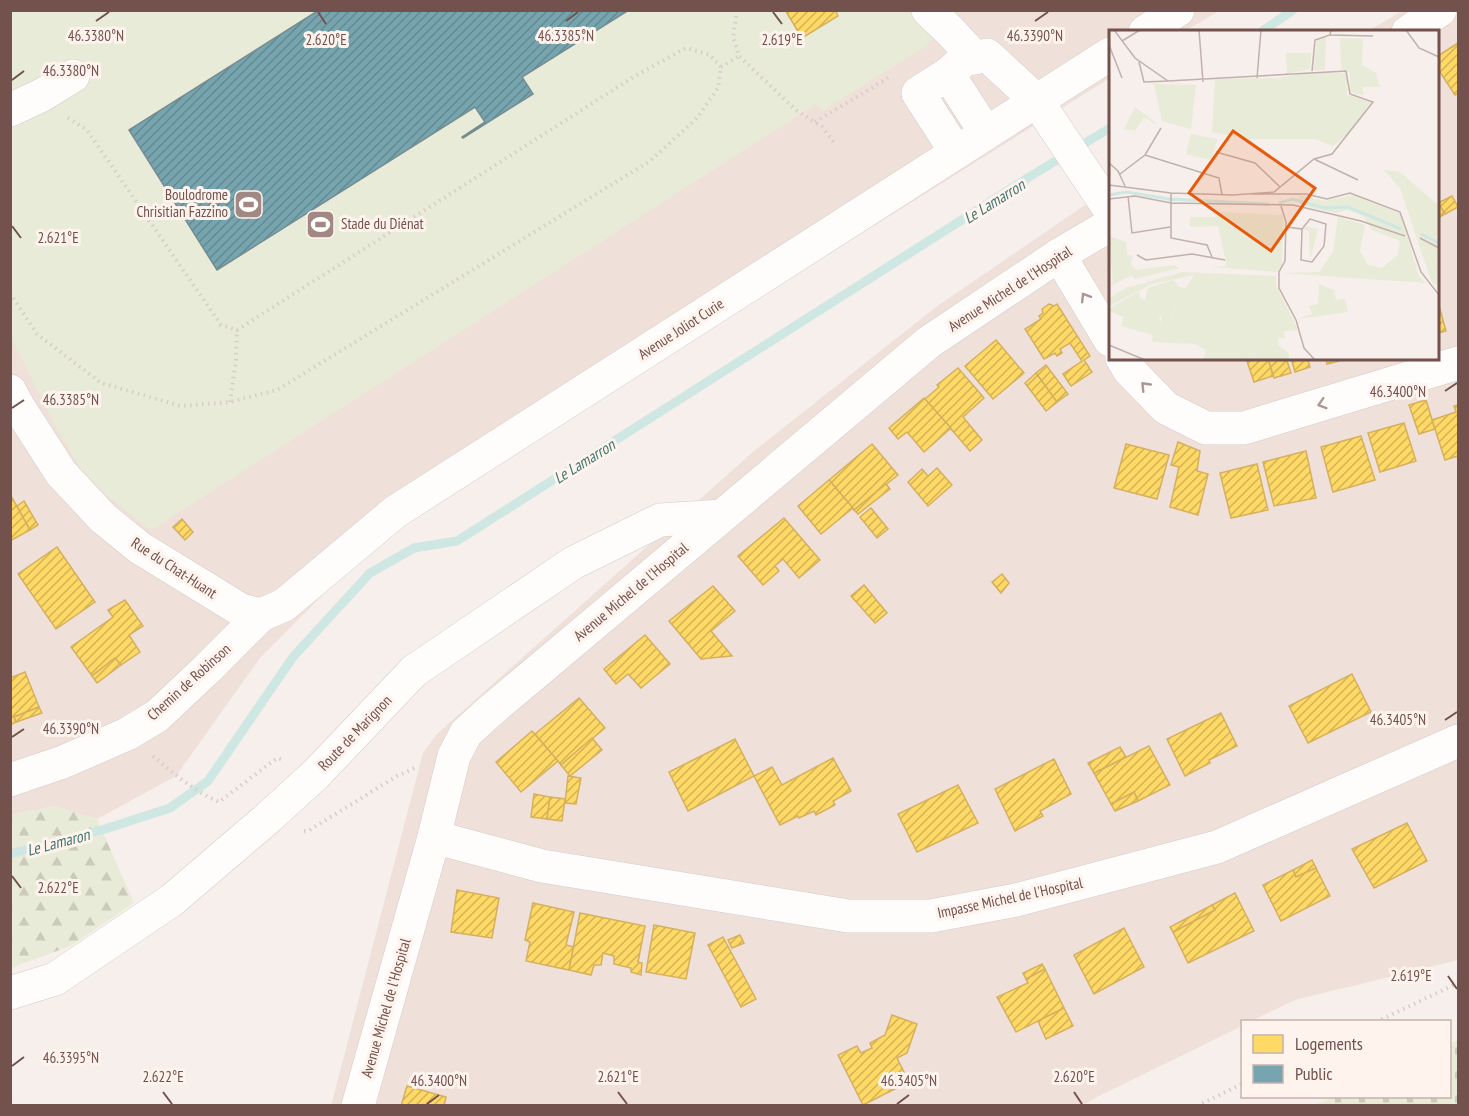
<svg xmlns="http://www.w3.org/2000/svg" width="1469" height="1116" viewBox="0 0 1469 1116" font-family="'PT Sans Narrow',sans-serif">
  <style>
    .residential { fill: #efe0d9 }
    .forest { fill: url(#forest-firs) }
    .cemetery { fill: url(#cemetery-stones) }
    .green { fill: #e8ebd7 }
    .homes { fill: url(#homes-hatch); stroke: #d5b05e; stroke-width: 1.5 }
    .public { fill: url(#public-hatch); stroke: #758c92; stroke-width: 1.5 }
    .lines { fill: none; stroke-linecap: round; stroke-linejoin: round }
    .stream { stroke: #cee7e3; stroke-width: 9 }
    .minor-casing { stroke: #d5cbc8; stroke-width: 34 }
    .path { stroke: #d7cdcb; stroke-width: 4; stroke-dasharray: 1.5 4.5; stroke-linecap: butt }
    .minor { stroke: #fefdfc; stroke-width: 33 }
    .oneway { stroke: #ab9693 }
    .ticks { fill: none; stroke: #73514d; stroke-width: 2 }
    .labels { text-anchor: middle; stroke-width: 6; stroke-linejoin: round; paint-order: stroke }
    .poi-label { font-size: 15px; fill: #73514d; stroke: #fef3ed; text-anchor: end }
    .street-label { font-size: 15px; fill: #73514d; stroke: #fef3ed }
    .water-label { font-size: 16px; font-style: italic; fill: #427772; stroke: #fef3ed }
    .inset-river { fill: none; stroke: #cee7e3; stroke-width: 3 }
    .inset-road { fill: none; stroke: #c2b0ac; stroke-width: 1.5 }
    .view { fill: #e8590c; fill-opacity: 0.15; stroke: #e8590c; stroke-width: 3 }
    .inset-edge { fill: none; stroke: #73514d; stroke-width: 3 }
    .ticks-label { font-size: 15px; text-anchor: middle; fill: #73514d; stroke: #fef3ed; stroke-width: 6; stroke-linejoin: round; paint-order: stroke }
  </style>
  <defs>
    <pattern id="forest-firs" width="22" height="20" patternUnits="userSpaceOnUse" patternTransform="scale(1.5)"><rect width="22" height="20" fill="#e8ebd7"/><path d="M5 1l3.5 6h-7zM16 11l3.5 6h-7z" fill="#cacbba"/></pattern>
    <pattern id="cemetery-stones" width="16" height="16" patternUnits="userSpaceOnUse" patternTransform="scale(1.5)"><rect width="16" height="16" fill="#e8ebd7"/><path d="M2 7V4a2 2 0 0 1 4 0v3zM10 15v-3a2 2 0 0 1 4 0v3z" fill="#cacbba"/></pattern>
    <pattern id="homes-hatch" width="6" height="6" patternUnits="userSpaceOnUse" patternTransform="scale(1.5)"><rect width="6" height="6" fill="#ffd966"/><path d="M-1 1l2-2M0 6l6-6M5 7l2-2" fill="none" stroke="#d3b256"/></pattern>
    <pattern id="public-hatch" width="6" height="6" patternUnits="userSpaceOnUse" patternTransform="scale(1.5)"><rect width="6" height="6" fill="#76a5af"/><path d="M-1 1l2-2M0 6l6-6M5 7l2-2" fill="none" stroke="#658991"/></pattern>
  </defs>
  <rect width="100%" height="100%" fill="#f6efeb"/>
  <g class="residential">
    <path d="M10,11H1219L1185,31L1110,32V78L386,531L260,658L176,776L97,819L54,806L11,815Z"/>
    <path d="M1402,11H1458V960L1295,1000L1251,1021L1242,1022V1026L1099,1096L1083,1105L331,1106L423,753L438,733L754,451L936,307L1088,203L1110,189V358H1438V32L1368,31Z"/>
  </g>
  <path class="forest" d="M54,806L97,819L134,903L70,946L11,968V815Z"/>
  <path class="cemetery" d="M1458,1040V1105H1314L1334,1097L1450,1096V1044Z"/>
  <path class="green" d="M11,11H963L923,48L822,111L816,104L151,530L106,495L81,469L57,429L11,337Z"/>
  <g class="homes">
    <path d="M785,10H835L838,16L802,38Z"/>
    <path d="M1458,43V93L1455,95L1438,69V56Z"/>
    <path d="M1452,196L1458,207L1445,214L1438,203Z"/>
    <path d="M1438,203L1445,214L1438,218Z"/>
    <path d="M1438,302L1446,331L1438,333Z"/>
    <path d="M1049,304L1054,306L1057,304L1090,356L1084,360L1092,372L1071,386L1063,374L1082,361L1070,343L1060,349L1062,353L1057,356L1055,353L1044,359L1025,329L1041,319L1039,316L1043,313L1042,309Z"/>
    <path d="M996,340L1024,373L993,399L965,366Z"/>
    <path d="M1246,358H1268L1273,376L1254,382Z"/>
    <path d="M1268,358H1286L1291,373L1274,378Z"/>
    <path d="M1291,358H1307L1310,367L1295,372Z"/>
    <path d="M1326,358H1347V359L1327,364Z"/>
    <path d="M1046,365L1068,394L1057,402L1036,373Z"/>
    <path d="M958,368L984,398L963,417L982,440L970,451L925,399L939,387L937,385Z"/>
    <path d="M1036,373L1057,402L1046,411L1025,383Z"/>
    <path d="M924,398L951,428L924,452L907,432L898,439L889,428Z"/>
    <path d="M1426,400L1435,429L1419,434L1409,405Z"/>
    <path d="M1458,405V456L1445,460L1432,420L1456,412L1454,406Z"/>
    <path d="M1404,423L1416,461L1380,472L1368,433Z"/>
    <path d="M1361,436L1375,480L1333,492L1321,447Z"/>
    <path d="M1178,442L1200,451L1197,471L1208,474L1198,515L1170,507L1179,467L1171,465Z"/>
    <path d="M872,444L898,475L854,510L829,480Z"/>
    <path d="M1126,444L1169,455L1157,499L1114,488Z"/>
    <path d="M1306,451L1316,498L1274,506L1263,462Z"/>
    <path d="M1257,464L1268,510L1231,518L1220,473Z"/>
    <path d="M937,468L952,485L928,506L908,482L922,469L928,476Z"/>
    <path d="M829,480L853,508L821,534L798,506Z"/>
    <path d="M886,484L890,489L858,514L854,510Z"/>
    <path d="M10,494L30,530L10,541Z"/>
    <path d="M24,501L38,525L30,530L17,506Z"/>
    <path d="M871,508L888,529L877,538L860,517Z"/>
    <path d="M784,518L820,560L799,578L783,559L775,566L779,571L763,585L738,556Z"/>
    <path d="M182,519L193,532L185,540L173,527Z"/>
    <path d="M57,547L95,602L56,629L18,574Z"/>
    <path d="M1002,574L1009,583L1001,593L992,582Z"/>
    <path d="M864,585L887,613L875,623L851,596Z"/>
    <path d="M713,586L735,611L711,631L732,656L701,659L669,621Z"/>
    <path d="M125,600L143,626L129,635L140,652L121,665L115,658L92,676L71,647L113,617L108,610Z"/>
    <path d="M645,635L670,664L641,688L628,674L616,684L604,669Z"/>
    <path d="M115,658L121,665L97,683L92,676Z"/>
    <path d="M25,672L39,707L14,717L16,722L10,725V678Z"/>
    <path d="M1352,674L1371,712L1308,743L1289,706Z"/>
    <path d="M579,698L605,728L561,765L535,734Z"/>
    <path d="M39,707L42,713L16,722L14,717Z"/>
    <path d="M1221,713L1237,746L1209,760L1210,763L1185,776L1167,739Z"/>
    <path d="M532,731L558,761L521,792L496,762Z"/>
    <path d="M592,738L602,750L570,776L561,765Z"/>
    <path d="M735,739L754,776L688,811L669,772Z"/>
    <path d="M1149,746L1170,785L1138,801L1134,792L1111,804L1094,773Z"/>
    <path d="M1120,747L1126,757L1094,773L1088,763Z"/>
    <path d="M833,758L851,791L833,801L835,805L816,815L814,811L799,818L798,816L780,825L754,776L772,767L782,785Z"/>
    <path d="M1054,759L1071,794L1040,811L1043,816L1015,831L995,789Z"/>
    <path d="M568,776L581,778L576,804L565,803Z"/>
    <path d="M958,785L978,823L917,852L898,814Z"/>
    <path d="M1134,792L1138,801L1115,811L1111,804Z"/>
    <path d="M534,794L550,797L547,819L531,817Z"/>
    <path d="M550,797L565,799L562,821L547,819Z"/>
    <path d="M1407,823L1427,861L1374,888L1352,849Z"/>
    <path d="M1312,860L1316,868L1296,877L1293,870Z"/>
    <path d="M1316,868L1330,896L1281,921L1263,885L1293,870L1296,877Z"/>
    <path d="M457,890L499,898L492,938L451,932Z"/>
    <path d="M1235,893L1254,931L1188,963L1173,932L1215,910L1212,905Z"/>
    <path d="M533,903L574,912L566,945L574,947L569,970L526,961L530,942L525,940Z"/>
    <path d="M1212,905L1215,910L1173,932L1170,927Z"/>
    <path d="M580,913L645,926L638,962L642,963L641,975L631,972V968L614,964V956L603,953L601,965H594L591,975L569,970Z"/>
    <path d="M654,925L695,933L686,979L646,972Z"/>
    <path d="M1124,928L1144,967L1094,994L1074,955Z"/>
    <path d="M740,935L744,943L732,948L728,940Z"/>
    <path d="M723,937L756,999L741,1007L708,945Z"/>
    <path d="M1042,964L1045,969L1026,979L1023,973Z"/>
    <path d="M1045,969L1064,1008L1016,1032L997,997L1028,983L1026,979Z"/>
    <path d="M1064,1008L1073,1026L1046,1039L1038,1021Z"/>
    <path d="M892,1015L917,1024L907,1053L897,1058L909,1082L863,1105L838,1055L857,1046L861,1053L872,1048L870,1043L885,1035Z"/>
    <path d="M407,1086L446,1097L444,1106H401Z"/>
  </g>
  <path class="public" d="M319,10H629L522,77L533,94L463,138L462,137L485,122L475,107L217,270L129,130Z"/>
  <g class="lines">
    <g class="stream">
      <path d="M1261,32L1293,10"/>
      <path d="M10,854L105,829L170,808L208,781L293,657L370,573L414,548L457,541L1034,174L1110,128"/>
    </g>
    <defs>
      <g id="minor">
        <path d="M928,10L950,31L975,58"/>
        <path d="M1145,32L1178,10"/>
        <path d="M1408,32L1440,10"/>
        <path d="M948,74L918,93L956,152"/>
        <path d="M10,110L42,95L73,76"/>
        <path d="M986,133L948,74L964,60L987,55L1037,101L1110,210"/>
        <path d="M1059,255L1110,340"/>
        <path d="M1122,358L1129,370L1166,408L1206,428H1244L1458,363"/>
        <path d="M10,391L18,406L61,473L103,518L140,548L241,610L261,615"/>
        <path d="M10,780L63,762L127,734L157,716L207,669L261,615L284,605L395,512L1110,54"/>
        <path d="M434,837L542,866L848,916H931L1016,900L1217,847L1458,741"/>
        <path d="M10,993L55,979L172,900L269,817L316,774L414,671L573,563L660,520L721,516"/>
        <path d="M358,1106L434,837L454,756L466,733L489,712L929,342L1059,255L1110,225"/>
      </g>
    </defs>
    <use href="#minor" class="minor-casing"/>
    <g class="path">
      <path d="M737,10L733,37L739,56L796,110L822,127L836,145"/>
      <path d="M721,67L739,56"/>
      <path d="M815,122L888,78"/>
      <path d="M10,293L37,334L101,383L181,406L230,402L277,390L650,161L697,118L718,88L721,67L710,55L686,48L635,76L237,330L221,325L87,130L67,117"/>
      <path d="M230,402L236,360L237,330"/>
      <path d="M153,756C173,773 194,791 219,802L277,758L284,760"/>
      <path d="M304,831H308L397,776L417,767"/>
      <path d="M1376,1022L1458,983"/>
      <path d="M1197,1106L1242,1084"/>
    </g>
    <use href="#minor" class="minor"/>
  </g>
  <defs><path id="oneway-chevron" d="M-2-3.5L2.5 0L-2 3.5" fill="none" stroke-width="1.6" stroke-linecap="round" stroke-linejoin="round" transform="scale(1.5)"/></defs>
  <g class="oneway">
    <use href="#oneway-chevron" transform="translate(1085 297) rotate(-122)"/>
    <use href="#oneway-chevron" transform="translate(1145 386) rotate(-134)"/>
    <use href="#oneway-chevron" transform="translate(1322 404) rotate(163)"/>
  </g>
  <path class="ticks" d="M318,12L326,24M773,12L782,24M96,21L109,12M566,21L578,12M1035,21L1048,12M12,80L24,71M12,226L21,238M1445,391L1457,383M12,408L24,400M1445,720L1457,712M12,737L24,729M12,876L21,888M1448,976L1457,989M12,1066L24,1057M163,1092L172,1104M618,1092L627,1104M1074,1092L1082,1104M427,1104L439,1095M897,1104L909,1095"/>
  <defs>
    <symbol id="stadium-square" viewBox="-11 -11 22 22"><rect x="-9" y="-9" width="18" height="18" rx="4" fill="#a18884" stroke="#fef3ed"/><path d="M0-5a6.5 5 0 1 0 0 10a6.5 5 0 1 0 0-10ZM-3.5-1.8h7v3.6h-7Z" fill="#fff"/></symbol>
  </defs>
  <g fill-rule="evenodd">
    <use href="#stadium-square" x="232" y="188" width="33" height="33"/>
    <use href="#stadium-square" x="304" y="208" width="33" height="33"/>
  </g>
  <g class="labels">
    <g class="poi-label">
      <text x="228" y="200">Boulodrome<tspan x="228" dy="17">Chrisitian Fazzino</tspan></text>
      <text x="341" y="229" text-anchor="start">Stade du Diénat</text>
    </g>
    <g class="street-label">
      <text transform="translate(1010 289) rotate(-33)" y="5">Avenue Michel de l'Hospital</text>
      <text transform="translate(681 329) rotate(-33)" y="5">Avenue Joliot Curie</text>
      <text transform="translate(174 568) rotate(33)" y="5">Rue du Chat-Huant</text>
      <text transform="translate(631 592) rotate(-40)" y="5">Avenue Michel de l'Hospital</text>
      <text transform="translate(189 682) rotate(-42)" y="5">Chemin de Robinson</text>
      <text transform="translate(355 733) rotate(-46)" y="5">Route de Marignon</text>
      <text transform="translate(1010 898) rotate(-12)" y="5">Impasse Michel de l'Hospital</text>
      <text transform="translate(386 1008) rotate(-74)" y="5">Avenue Michel de l'Hospital</text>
    </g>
    <g class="water-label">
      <text transform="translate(994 201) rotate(-32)" y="6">Le Lamarron</text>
      <text transform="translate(584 461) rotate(-32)" y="6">Le Lamarron</text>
      <text transform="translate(58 842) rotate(-15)" y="6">Le Lamaron</text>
    </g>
  </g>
  <g transform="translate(1109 30)">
    <rect width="330" height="330" fill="#f6efeb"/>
    <path d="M231,8L254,9L253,35L267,43L271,57H254V65L241,62V42L232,39ZM238,65L263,71L238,104ZM82,104L108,109L103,130L77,124ZM275,140L291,142L329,255L323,253L291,158ZM73,242L167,246V255L189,300L175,301L176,308H169V315L180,323V330H140L141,319L157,306L149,286L111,284L91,278L83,271L85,254L96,243L43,254L0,276V268L17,258ZM64,250L70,257L65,280L53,278L59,264H49L32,285L4,276L31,261L30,268L36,270L39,258ZM210,254L225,260L227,270L236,269L239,282L188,289L203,284L200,276L209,274ZM97,320L107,326L125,321L126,330H94Z" fill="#e8ebd7"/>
    <path d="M26,77L47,93L46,94L35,87L26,101L15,99ZM291,142L330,176V255H329ZM190,165L216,171L244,165L292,184L310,247L317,253L171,243L210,242L224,222L229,187L256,195L251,221L259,235L273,238L289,225L291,211L263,200L254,186L238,180L227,183L203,178L191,174ZM0,206L17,212L18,224L23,226L22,234L27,240L65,235L71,238L25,249L23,245L0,257L4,252ZM134,225L156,226L173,236L168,242L102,237L117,236L116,227ZM98,243L85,254L83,271L91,278L99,270L111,284L138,283L149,286L157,294V306L141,319L140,330H126L125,321L107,326L86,314L43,312L44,305L12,296L15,287L0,281L4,276L32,285L49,264L59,263L50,290L61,301L70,257L77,258L85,245Z" fill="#e8ebd7"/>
    <path d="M200,42L238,43V104L224,116L206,109H139L103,102L106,49L170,48Z" fill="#e8ebd7"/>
    <path d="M217,6L216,40H204L208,9ZM177,23H202L201,39L178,44ZM45,54L87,55L82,99L53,91ZM113,182L174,185L173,236L156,233V226L116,227L109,196L81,197V187H107V183ZM196,196L209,199L201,230L200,201L194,200ZM53,278L65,280L61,301L51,300Z" fill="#e8ebd7"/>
    <path class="inset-river" d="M0,165L17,162L60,169L160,174M170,173L184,169L215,178L239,177L292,199M312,204L330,213"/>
    <path class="inset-road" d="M90,0L94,52M297,0L310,18L330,27M221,5L264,6M13,11L31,0M0,15L13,48M30,32L35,52L59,51M203,41L206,10L221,5L222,0M148,48L152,0M107,122L146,133L171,157M36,125L110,148L113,165M205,129L249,150M0,133L9,141L16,156M11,144L36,125L52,98M0,155L62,163L124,165L165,162L205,129L223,124L264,72L241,64L237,41L59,51L26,28L5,0M62,163V208L98,215L103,227M143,164H197L218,169L241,163L291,182L312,242L330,265M19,166L23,203L61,197M0,169L26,166L62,173L184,175L252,191L296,206M172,176L177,192L176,231L170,242V258L187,290L195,318L206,330M177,197L193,199L192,230L203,232L215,216L217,194L201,189L193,199M311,208L330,218M28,225L37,230L83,224L116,230M0,315L36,330"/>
    <path class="view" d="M124,101L206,158L162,221L80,163Z"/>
    <rect width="330" height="330" class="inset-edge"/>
  </g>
  <g class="ticks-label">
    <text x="566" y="41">46.3385°N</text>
    <text x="1035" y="41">46.3390°N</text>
    <text x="96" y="41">46.3380°N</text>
    <text x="326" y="45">2.620°E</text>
    <text x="782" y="45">2.619°E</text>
    <text x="71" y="76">46.3380°N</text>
    <text x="58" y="243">2.621°E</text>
    <text x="1398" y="397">46.3400°N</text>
    <text x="71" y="405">46.3385°N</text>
    <text x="1398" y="725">46.3405°N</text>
    <text x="71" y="734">46.3390°N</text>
    <text x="58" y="893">2.622°E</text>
    <text x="1411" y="981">2.619°E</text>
    <text x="71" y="1063">46.3395°N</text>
    <text x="163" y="1082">2.622°E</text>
    <text x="618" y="1082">2.621°E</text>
    <text x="1074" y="1082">2.620°E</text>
    <text x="439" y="1086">46.3400°N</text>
    <text x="909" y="1086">46.3405°N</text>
  </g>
  <rect width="1469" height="1116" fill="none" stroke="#73514d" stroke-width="24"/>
  <rect x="1241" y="1020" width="210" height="78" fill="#fef3ed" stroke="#c6b2ad" stroke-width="1.5"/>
  <rect x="1253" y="1035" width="30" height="18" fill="#ffd966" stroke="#c6b2ad" stroke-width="1.5"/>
  <text x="1295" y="1050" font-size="18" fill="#73514d">Logements</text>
  <rect x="1253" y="1065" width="30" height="18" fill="#76a5af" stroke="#c6b2ad" stroke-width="1.5"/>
  <text x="1295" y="1080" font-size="18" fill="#73514d">Public</text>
</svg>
